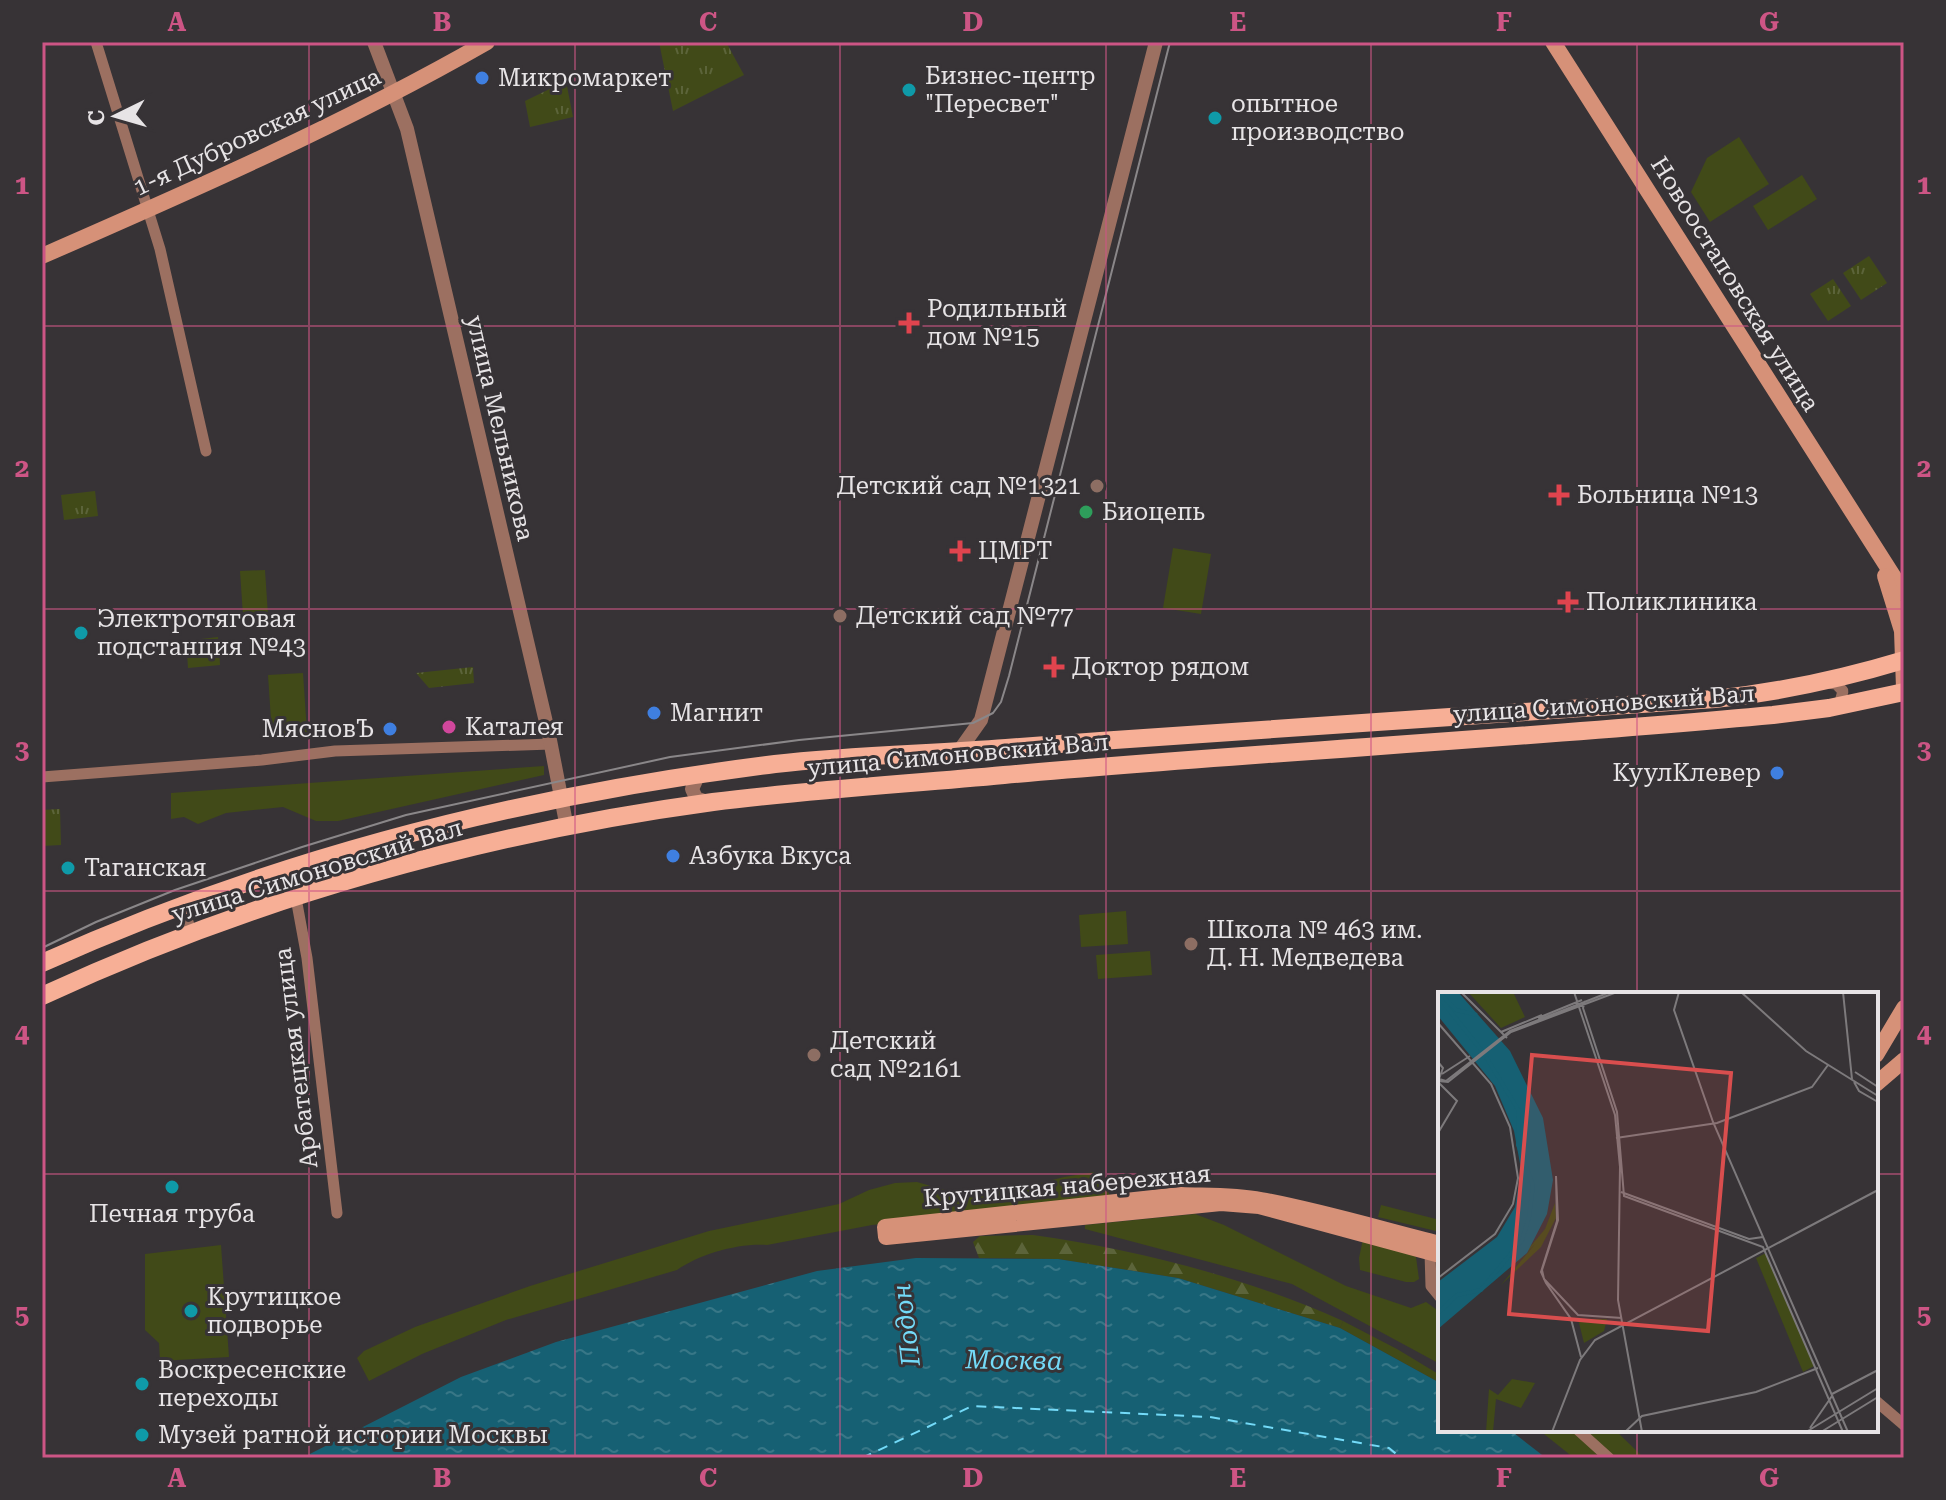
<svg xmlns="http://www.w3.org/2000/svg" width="1946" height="1500" viewBox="0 0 1946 1500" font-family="'Roboto Serif',serif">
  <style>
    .grass { fill: #414a18 }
    .forest { fill: url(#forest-firs) }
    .park { fill: url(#park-tufts) }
    .water { fill: url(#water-ripples) }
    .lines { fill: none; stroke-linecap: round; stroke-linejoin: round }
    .ferry { stroke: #73daf8; stroke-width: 2; stroke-dasharray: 10 8; stroke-linecap: butt }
    .minor { stroke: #9c7061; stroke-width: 11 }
    .tertiary { stroke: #9c7061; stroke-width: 14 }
    .secondary { stroke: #d69178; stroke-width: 16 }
    .primary { stroke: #f7af96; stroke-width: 18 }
    .tram { stroke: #8a8789; stroke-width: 2 }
    .grid { fill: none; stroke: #cd5585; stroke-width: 2; stroke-opacity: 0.55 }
    .shop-dot { fill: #3f7fe0; stroke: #373336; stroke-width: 3 }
    .culture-dot { fill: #0f9aa8; stroke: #373336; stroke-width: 3 }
    .health-dot { fill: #e0444e; stroke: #373336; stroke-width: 3 }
    .education-dot { fill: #8d6e63; stroke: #373336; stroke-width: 3 }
    .leisure-dot { fill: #2e9e5b; stroke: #373336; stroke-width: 3 }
    .hotel-dot { fill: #d1479c; stroke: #373336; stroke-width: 3 }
    .labels { text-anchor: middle; stroke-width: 6; stroke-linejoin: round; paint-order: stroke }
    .poi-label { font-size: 24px; fill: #e7e4e6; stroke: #373336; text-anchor: start }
    .street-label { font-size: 24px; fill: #e7e4e6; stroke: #373336 }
    .water-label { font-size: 26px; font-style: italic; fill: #73daf8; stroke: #373336 }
    .inset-river { fill: none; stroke: #166073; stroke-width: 4 }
    .inset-road { fill: none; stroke: #7d7a7c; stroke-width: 2 }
    .view { fill: #d94e4e; fill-opacity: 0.15; stroke: #d94e4e; stroke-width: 4 }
    .inset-edge { fill: none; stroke: #e7e4e6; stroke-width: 4 }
    .neatline { fill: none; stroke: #cd5585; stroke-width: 3 }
    .grid-label { font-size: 26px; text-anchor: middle; font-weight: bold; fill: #cd5585 }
  </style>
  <defs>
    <pattern id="forest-firs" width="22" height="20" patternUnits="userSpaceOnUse" patternTransform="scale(2)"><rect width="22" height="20" fill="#414a18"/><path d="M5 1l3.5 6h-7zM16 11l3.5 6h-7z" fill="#5c643a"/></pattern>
    <pattern id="park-tufts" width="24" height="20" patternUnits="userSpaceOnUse" patternTransform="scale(2)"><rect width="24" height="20" fill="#414a18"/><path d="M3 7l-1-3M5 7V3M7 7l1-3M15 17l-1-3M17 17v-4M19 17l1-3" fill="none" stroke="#5c643a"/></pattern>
    <pattern id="water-ripples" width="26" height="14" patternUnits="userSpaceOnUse" patternTransform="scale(2)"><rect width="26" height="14" fill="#166073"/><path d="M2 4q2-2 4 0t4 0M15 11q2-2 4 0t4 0" fill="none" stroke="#387787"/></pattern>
  </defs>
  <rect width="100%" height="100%" fill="#373336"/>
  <g class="grass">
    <path d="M1739,137L1769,184L1710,222L1691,192L1707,158Z"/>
    <path d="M1802,175L1817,199L1768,230L1753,206Z"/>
    <path d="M1173,548L1211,554L1201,614L1163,608Z"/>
    <path d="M265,570L268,615L243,616L240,571Z"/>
    <path d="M303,673L307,732L272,735L268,675Z"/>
    <path d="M544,766V775L338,821H316L283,807L226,813L198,824L184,817L171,819V793Z"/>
    <path d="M1126,911L1128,944L1081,947L1079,915Z"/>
    <path d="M1150,951L1152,975L1098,979L1096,955Z"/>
    <path d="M1095,1172L1107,1184L1110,1198L872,1225L767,1245C738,1243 700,1254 677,1270L506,1320L422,1354L369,1381L357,1358L364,1351L415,1327L530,1286L709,1231L839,1204L869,1190L895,1183L917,1182L955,1193L975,1194L1026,1187L1064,1177Z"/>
    <path d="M1381,1205L1440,1220V1232L1378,1217Z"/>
    <path d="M1195,1214L1224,1225L1346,1286L1411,1308L1426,1302L1440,1312V1364L1292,1284L1085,1229V1225Z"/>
    <path d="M1363,1239L1407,1251L1416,1257L1419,1279L1414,1282H1406L1360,1270L1359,1258Z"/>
    <path d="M221,1245L229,1357L160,1361L159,1343L145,1330V1254Z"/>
    <path d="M1343,1321L1397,1349L1440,1375V1383L1340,1328Z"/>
    <path d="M1539,1430H1615L1644,1458H1574Z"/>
  </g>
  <path class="forest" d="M1033,1235C1140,1250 1244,1277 1343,1321L1340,1328L1178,1278L1058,1259L979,1258L973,1242L980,1236Z"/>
  <g class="park">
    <path d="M659,42H726L744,75L673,111Z"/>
    <path d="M566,81L573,117L530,127L525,101Z"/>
    <path d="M1869,256L1887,283L1861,300L1843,273Z"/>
    <path d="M1833,279L1851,306L1828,321L1810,294Z"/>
    <path d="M95,491L98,516L64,520L61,495Z"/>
    <path d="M218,637L220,665L188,668L187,652L201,651V639Z"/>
    <path d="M473,667L474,683L429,688L416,673Z"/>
    <path d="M60,809L61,845L42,846V810Z"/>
  </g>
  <path class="water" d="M916,1258L1058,1259L1178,1278L1340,1328L1440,1383V1430H1510L1546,1458H302L461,1377L556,1342L817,1271Z"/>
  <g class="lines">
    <path class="ferry" d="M862,1458L972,1406L1210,1417L1389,1448L1401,1458"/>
    <g class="minor">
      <path d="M96,42L160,249L206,451"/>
      <path d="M1827,683L1836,684L1843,691L1840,702L1833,706"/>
      <path d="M42,777L262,760L335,751L551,744"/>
      <path d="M241,886L236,892V902L243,910L252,912"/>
      <path d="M296,898L307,958L337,1213"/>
      <path d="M174,910L185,913L189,925L187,930L180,936"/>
      <path d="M1430,1252L1431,1286L1440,1297"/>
      <path d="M1876,1401L1904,1425"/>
      <path d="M1578,1430L1609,1458"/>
    </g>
    <g class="tertiary">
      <path d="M374,42L407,129L549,735L567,828"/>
      <path d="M959,751L981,720L1156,42"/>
      <path d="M705,774L697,778L692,789L696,798L710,803"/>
    </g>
    <g class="secondary">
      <path d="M1553,42L1904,593"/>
      <path d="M42,256C193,190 344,124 487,42"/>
      <path d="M1885,576L1902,631L1904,688"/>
      <path d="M1876,1055L1904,1008"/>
      <path d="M1876,1084L1904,1060"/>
      <path d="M1440,1244C1380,1229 1321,1211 1261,1200C1235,1195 1207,1196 1181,1195L885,1227L886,1237L1221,1203L1259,1206L1440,1255"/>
    </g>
    <g class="primary">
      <path d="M42,963C273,859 524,795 775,764C851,755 929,754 1006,748C1242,730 1478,714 1715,699C1780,692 1841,679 1904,660"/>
      <path d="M42,996C253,898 483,833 713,802C809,790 907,784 1004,775C1260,752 1517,739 1773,715L1829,708L1904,692"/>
    </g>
    <path class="tram" d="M42,948L96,922L175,890L302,847L406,815L670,757L799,740L973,723L993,713L1001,702L1009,676L1170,42"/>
  </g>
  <path class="grid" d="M309,42V1458M575,42V1458M840,42V1458M1106,42V1458M1371,42V1458M1637,42V994M42,326H1904M42,609H1904M42,891H1904M42,1174H1440M1876,1174H1904M1637,1430V1458"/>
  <g class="shop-dot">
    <circle cx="482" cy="78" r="8"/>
    <circle cx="654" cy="713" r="8"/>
    <circle cx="390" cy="729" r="8"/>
    <circle cx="1777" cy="773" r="8"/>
    <circle cx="673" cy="856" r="8"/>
  </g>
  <g class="culture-dot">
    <circle cx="909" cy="90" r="8"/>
    <circle cx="1215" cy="118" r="8"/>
    <circle cx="81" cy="633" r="8"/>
    <circle cx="68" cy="868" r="8"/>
    <circle cx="172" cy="1187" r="8"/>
    <circle cx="191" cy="1311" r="8"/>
    <circle cx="142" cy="1384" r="8"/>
    <circle cx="142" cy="1435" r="8"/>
  </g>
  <g class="health-dot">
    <path d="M905 311h8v8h8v8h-8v8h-8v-8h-8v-8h8z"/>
    <path d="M1555 483h8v8h8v8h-8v8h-8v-8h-8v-8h8z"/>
    <path d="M956 539h8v8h8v8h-8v8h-8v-8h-8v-8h8z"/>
    <path d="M1564 590h8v8h8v8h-8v8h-8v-8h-8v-8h8z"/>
    <path d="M1050 655h8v8h8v8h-8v8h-8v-8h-8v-8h8z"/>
  </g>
  <g class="education-dot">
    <circle cx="1097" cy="486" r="8"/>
    <circle cx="840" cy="616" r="8"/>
    <circle cx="1191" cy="944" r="8"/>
    <circle cx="814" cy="1055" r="8"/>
  </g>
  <circle class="leisure-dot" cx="1086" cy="512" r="8"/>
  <circle class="hotel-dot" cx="449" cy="727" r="8"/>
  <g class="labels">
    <g class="poi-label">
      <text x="925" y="84">Бизнес-центр<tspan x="925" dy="28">"Пересвет"</tspan></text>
      <text x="498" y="86">Микромаркет</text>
      <text x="1231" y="112">опытное<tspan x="1231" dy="28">производство</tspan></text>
      <text x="927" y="317">Родильный<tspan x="927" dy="28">дом №15</tspan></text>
      <text x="1081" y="494" text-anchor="end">Детский сад №1321</text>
      <text x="1577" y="503">Больница №13</text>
      <text x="1102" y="520">Биоцепь</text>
      <text x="978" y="559">ЦМРТ</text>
      <text x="1586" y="610">Поликлиника</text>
      <text x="856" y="624">Детский сад №77</text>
      <text x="97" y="627">Электротяговая<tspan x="97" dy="28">подстанция №43</tspan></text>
      <text x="1072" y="675">Доктор рядом</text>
      <text x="670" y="721">Магнит</text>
      <text x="465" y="735">Каталея</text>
      <text x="374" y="737" text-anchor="end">МясновЪ</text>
      <text x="1761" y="781" text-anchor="end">КуулКлевер</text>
      <text x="689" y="864">Азбука Вкуса</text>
      <text x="84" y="876">Таганская</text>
      <text x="1207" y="938">Школа № 463 им.<tspan x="1207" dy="28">Д. Н. Медведева</tspan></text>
      <text x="830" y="1049">Детский<tspan x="830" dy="28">сад №2161</tspan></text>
      <text x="172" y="1222" text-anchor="middle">Печная труба</text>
      <text x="207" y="1305">Крутицкое<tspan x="207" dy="28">подворье</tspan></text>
      <text x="158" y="1378">Воскресенские<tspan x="158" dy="28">переходы</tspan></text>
      <text x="158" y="1443">Музей ратной истории Москвы</text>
    </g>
    <g class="street-label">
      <text transform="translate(257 132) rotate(-25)" y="8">1-я Дубровская улица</text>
      <text transform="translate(1735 284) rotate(58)" y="8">Новоостаповская улица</text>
      <text transform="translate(500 428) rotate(77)" y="8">улица Мельникова</text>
      <text transform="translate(1604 704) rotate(-4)" y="8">улица Симоновский Вал</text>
      <text transform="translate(958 755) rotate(-5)" y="8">улица Симоновский Вал</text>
      <text transform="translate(317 871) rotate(-17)" y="8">улица Симоновский Вал</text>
      <text transform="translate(296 1058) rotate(-97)" y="8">Арбатецкая улица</text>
      <text transform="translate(1067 1186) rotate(-5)" y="8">Крутицкая набережная</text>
    </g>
    <g class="water-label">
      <text transform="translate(906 1325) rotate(-97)" y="9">Подон</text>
      <text transform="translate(1014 1360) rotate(1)" y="9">Москва</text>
    </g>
  </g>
  <g transform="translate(1438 992)">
    <rect width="440" height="440" fill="#373336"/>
    <path d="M117,211L118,226L103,255L63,293L97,252L76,274L107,237Z" fill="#414a18"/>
    <path d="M74,387L97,391L83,416L58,407L55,440H48L51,397L60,403Z" fill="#414a18"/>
    <path d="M30,0H75L87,25L63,36ZM328,261L376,374L365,380L318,266ZM140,327H169L166,339L146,351Z" fill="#414a18"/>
    <path d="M0,0H20L72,59L105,126L115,188L109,222L89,261L0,337V290L59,245L77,215L83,177L76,139L57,94L0,24Z" fill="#166073"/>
    <path class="inset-river" d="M1,0L18,18L39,23M0,4L44,59M0,321L19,303L43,298L84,248L91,225L95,193L80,153L81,119L48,65"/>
    <path class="inset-road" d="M23,0L69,46M136,0L177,123L182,175L180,308L204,440M241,0L236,18L275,130L410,440M303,0L368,59L440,104M405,0L414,87M147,9L145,16L179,120L186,204L325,255L405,440M100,26L144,8M0,31L53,92L72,135L80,186L75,212L57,242L0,286M63,40L104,23M0,70L5,76L1,87L8,89L72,39L172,0M417,80L440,95M4,82L32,64M0,89L10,90L73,40L179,0M0,90L19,109L0,141M416,90L421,99L440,110M178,146L279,131L374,95L390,73M183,200L311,247L325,245M143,365L133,327L108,291L103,280L119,229L118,184L120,228L104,278L106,287L140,323L184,326M394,402L440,378M372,436L394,404M114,440L142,368L157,348L440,198M187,440L204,424L318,400L380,376M368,440L440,396M383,440L440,405"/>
    <path class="view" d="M94,63L293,81L270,339L71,322Z"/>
    <rect width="440" height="440" class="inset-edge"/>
  </g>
  <rect width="1946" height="1500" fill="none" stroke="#373336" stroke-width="88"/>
  <g transform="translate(116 116) rotate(265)" stroke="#373336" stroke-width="6" paint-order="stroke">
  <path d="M0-6L14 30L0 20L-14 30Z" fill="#e7e4e6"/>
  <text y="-12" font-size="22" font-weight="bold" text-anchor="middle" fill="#e7e4e6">С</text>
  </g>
  <rect x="44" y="44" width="1858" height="1412" class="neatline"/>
  <g class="grid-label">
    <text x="177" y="31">A</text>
    <text x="442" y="31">B</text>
    <text x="708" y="31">C</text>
    <text x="973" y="31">D</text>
    <text x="1238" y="31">E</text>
    <text x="1504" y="31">F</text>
    <text x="1769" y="31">G</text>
    <text x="22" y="194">1</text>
    <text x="1924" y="194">1</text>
    <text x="22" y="477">2</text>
    <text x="1924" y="477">2</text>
    <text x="22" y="759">3</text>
    <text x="1924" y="759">3</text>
    <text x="22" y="1042">4</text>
    <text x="1924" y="1042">4</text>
    <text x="22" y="1324">5</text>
    <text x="1924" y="1324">5</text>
    <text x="177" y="1487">A</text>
    <text x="442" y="1487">B</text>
    <text x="708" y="1487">C</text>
    <text x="973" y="1487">D</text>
    <text x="1238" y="1487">E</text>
    <text x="1504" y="1487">F</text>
    <text x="1769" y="1487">G</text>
  </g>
</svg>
